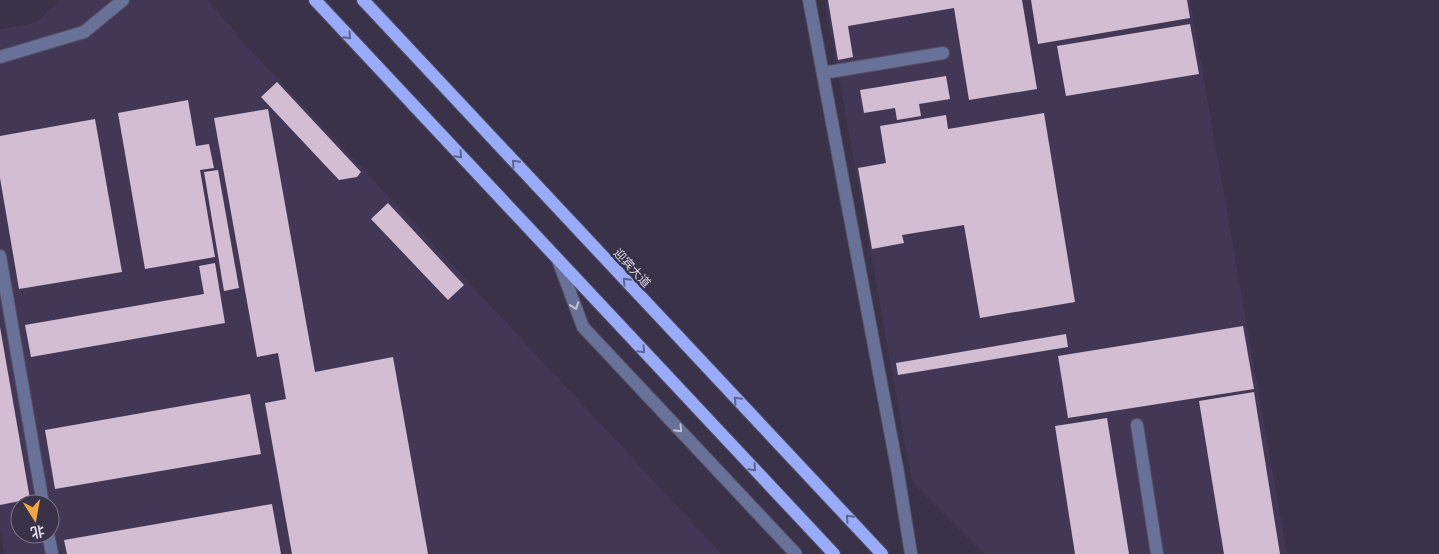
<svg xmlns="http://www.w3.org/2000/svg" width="1439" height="554" viewBox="0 0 1439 554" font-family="'Work Sans','Noto Sans SC',sans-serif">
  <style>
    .built { fill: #423855; fill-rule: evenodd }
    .building { fill: #d3bdd3 }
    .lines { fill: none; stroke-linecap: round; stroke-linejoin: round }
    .minor-casing { stroke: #575065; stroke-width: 14 }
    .major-casing { stroke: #575065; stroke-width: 14 }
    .minor { stroke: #687299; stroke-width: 12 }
    .major { stroke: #98acfb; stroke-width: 12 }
    .oneway { stroke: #5f6390 }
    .oneway2 { stroke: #c1c1d5 }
    .labels { text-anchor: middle; stroke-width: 5; stroke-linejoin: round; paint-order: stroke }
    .street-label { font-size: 12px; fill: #dfdbe9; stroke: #393248 }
  </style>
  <rect width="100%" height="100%" fill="#393248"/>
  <g class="built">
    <path d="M60,0H208L250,50L338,142L722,554H4L0,530V29L35,23ZM20,504H50V534H20Z"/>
    <path d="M825,0H1190L1287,554H984L912,482Z"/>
  </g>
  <g class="building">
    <path d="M828,0H1022L1037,89L969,100L954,8L848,26L853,57L838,60Z"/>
    <path d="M1031,0H1187L1190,18L1038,44Z"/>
    <path d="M1190,24L1199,74L1066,96L1057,46Z"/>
    <path d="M946,76L950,99L919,104L921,116L897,120L895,108L864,113L860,90Z"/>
    <path d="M277,82L361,172L357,177L339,180L261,97Z"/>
    <path d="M188,100L196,146L209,144L214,168L200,170L215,257L145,269L118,113Z"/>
    <path d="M268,109L315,372L393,357L428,554H292L265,403L286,399L278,353L257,357L214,118Z"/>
    <path d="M1044,113L1075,302L980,318L964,225L902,235L904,243L872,249L858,168L886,163L880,126L946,115L948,129Z"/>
    <path d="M95,119L122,272L19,289L0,178V136Z"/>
    <path d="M218,170L239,288L224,291L204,172Z"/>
    <path d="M388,203L464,285L448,300L371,219Z"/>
    <path d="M215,263L225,323L31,357L25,325L204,294L199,266Z"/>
    <path d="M1243,326L1254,389L1068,418L1058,356Z"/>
    <path d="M0,327L30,499L0,505Z"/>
    <path d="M1066,334L1068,347L898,375L896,363Z"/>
    <path d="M1254,392L1280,554H1224L1199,401Z"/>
    <path d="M250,394L261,454L55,489L45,430Z"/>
    <path d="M1107,418L1129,554H1075L1055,426Z"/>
    <path d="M272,504L281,554H67L64,540Z"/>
  </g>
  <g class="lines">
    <defs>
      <g id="minor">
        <path d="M809,0L898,473L911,554"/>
        <path d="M0,57L84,32L123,0"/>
        <path d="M823,73L943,53"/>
        <path d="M0,256L43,504"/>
        <path d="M558,260L583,327L796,554"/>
        <path d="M1137,425L1157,554"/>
        <path d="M48,534L52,554"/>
      </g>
      <g id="major">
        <path d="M315,0L834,554"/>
        <path d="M363,0L882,554"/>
      </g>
    </defs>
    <use href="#minor" class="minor-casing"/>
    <use href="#major" class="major-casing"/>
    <use href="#minor" class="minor"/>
    <use href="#major" class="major"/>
  </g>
  <defs><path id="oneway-chevron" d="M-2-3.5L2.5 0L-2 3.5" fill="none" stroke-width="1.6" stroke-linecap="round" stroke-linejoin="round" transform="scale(1.25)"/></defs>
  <g class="oneway">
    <use href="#oneway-chevron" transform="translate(348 36) rotate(47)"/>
    <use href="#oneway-chevron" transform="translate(459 155) rotate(47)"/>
    <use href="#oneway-chevron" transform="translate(515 163) rotate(-133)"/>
    <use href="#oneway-chevron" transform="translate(626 281) rotate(-133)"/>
    <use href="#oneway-chevron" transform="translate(642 350) rotate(47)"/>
    <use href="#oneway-chevron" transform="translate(737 400) rotate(-133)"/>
    <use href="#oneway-chevron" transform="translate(753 468) rotate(47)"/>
    <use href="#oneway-chevron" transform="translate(849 518) rotate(-133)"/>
  </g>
  <g class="oneway2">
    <use href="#oneway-chevron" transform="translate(575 306) rotate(70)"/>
    <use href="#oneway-chevron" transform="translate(679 429) rotate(47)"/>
  </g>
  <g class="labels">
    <g class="street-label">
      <text transform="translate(632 268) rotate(47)" y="4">迎宾大道</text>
    </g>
  </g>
  <g transform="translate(35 519) rotate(169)"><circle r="24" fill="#393248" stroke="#7b7688"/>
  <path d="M0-4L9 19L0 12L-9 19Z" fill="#f2a541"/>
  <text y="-8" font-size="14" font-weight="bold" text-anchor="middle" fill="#dfdbe9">北</text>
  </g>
</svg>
